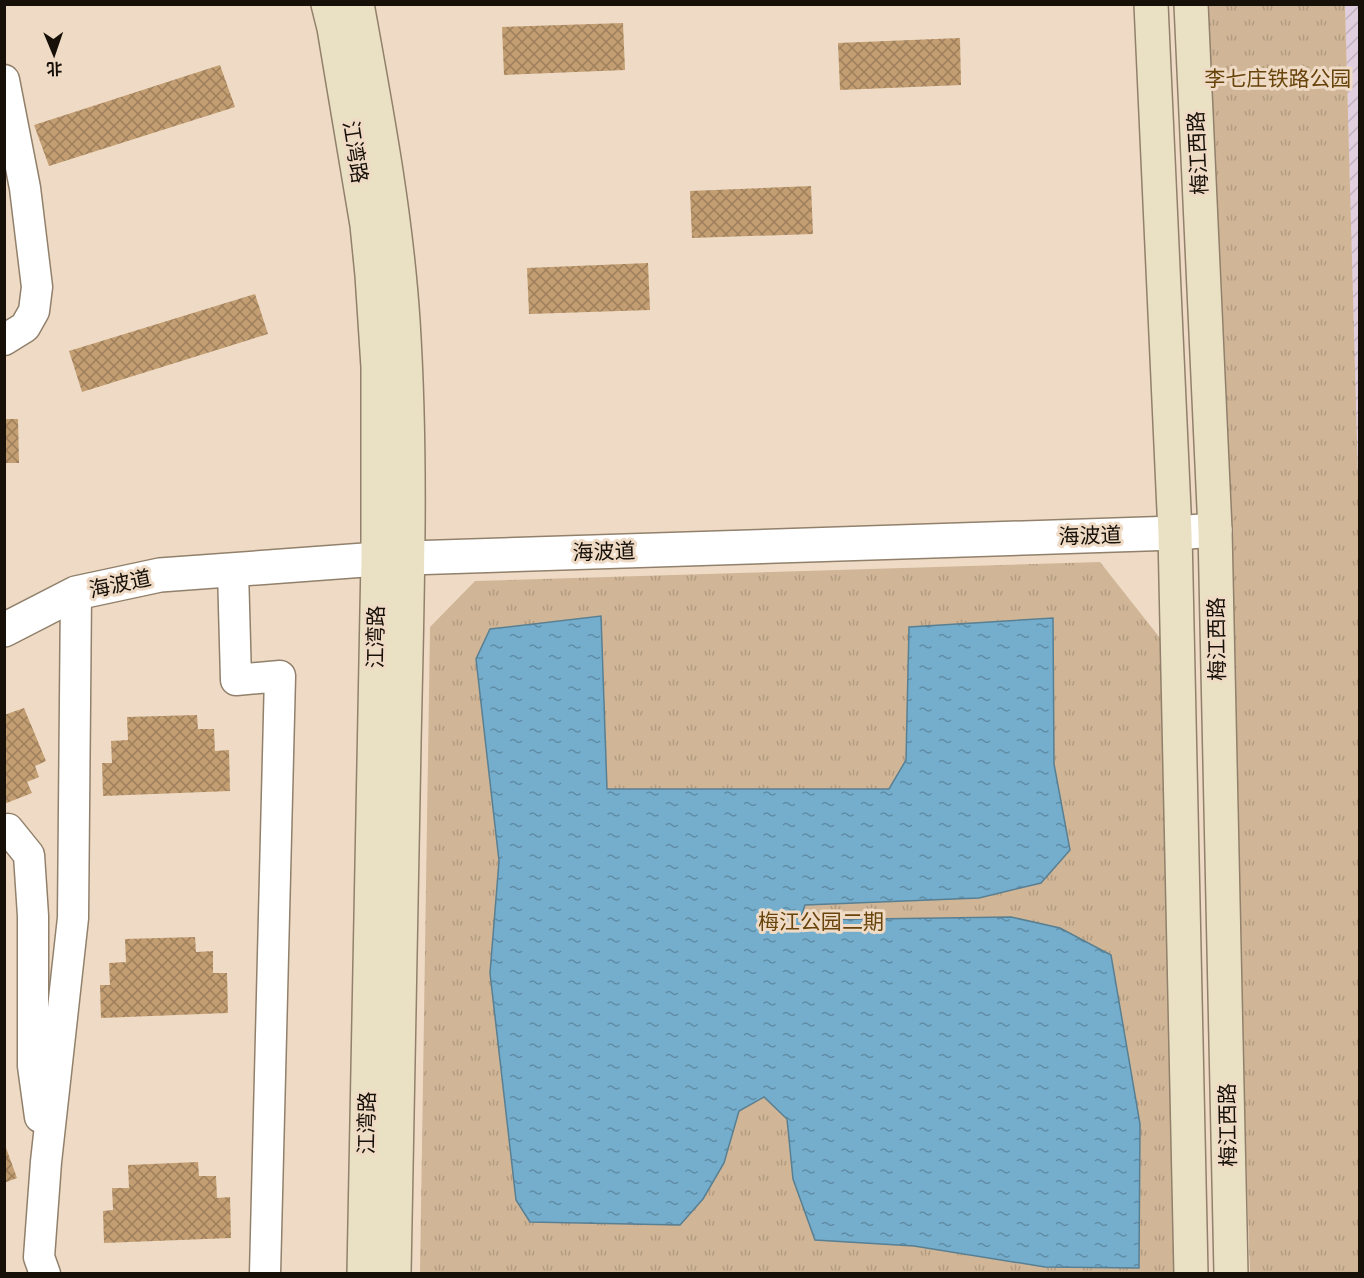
<svg xmlns="http://www.w3.org/2000/svg" width="1364" height="1278" viewBox="0 0 1364 1278" font-family="Quicksand,'Noto Sans SC',sans-serif">
  <style>
    .industrial { fill: url(#industrial-furrows) }
    .park { fill: url(#park-tufts) }
    .water { fill: url(#water-ripples); stroke: #597f92; stroke-width: 1.5 }
    .building { fill: url(#building-cross-hatch) }
    .lines { fill: none; stroke-linecap: round; stroke-linejoin: round }
    .minor-casing { stroke: #91806b; stroke-width: 33 }
    .tertiary-casing { stroke: #91806b; stroke-width: 36 }
    .secondary-casing { stroke: #91806b; stroke-width: 36 }
    .minor { stroke: #fff; stroke-width: 30 }
    .tertiary { stroke: #fff; stroke-width: 33 }
    .secondary { stroke: #eae1c4; stroke-width: 33 }
    .labels { text-anchor: middle; stroke-width: 6; stroke-linejoin: round; paint-order: stroke }
    .park-label { font-size: 21px; fill: #68440c; stroke: #efdbc5 }
    .street-label { font-size: 21px; fill: #171008; stroke: #efdbc5 }
  </style>
  <defs>
    <pattern id="industrial-furrows" width="10" height="10" patternUnits="userSpaceOnUse" patternTransform="scale(1.5)"><rect width="10" height="10" fill="#e1cfdf"/><path d="M-1 1l2-2M0 10L10 0M9 11l2-2" fill="none" stroke="#c0b1be"/></pattern>
    <pattern id="park-tufts" width="24" height="20" patternUnits="userSpaceOnUse" patternTransform="scale(1.5)"><rect width="24" height="20" fill="#d0b697"/><path d="M3 7l-1-3M5 7V3M7 7l1-3M15 17l-1-3M17 17v-4M19 17l1-3" fill="none" stroke="#b29b81"/></pattern>
    <pattern id="water-ripples" width="26" height="14" patternUnits="userSpaceOnUse" patternTransform="scale(1.5)"><rect width="26" height="14" fill="#75aecd"/><path d="M2 4q2-2 4 0t4 0M15 11q2-2 4 0t4 0" fill="none" stroke="#5f8ca4"/></pattern>
    <pattern id="building-cross-hatch" width="8" height="8" patternUnits="userSpaceOnUse" patternTransform="scale(1.5)"><rect width="8" height="8" fill="#c39e72"/><path d="M0 0l8 8M0 8l8-8" fill="none" stroke="#9d7f5c"/></pattern>
  </defs>
  <rect width="100%" height="100%" fill="#efdbc5"/>
  <path class="industrial" d="M1345,5H1360L1359,553Z"/>
  <g class="park">
    <path d="M1206,5H1345L1360,553L1359,1273H1250Z"/>
    <path d="M1100,562L1164,643L1183,1273L420,1274L430,627L475,581Z"/>
  </g>
  <path class="water" d="M601,616L607,789H889L906,760L909,627L1053,618L1054,764L1070,850L1041,883L979,898L805,905L800,920L1011,917L1060,928L1111,955L1140,1124L1139,1268L1045,1267L914,1246L815,1240L793,1179L787,1119L764,1097L739,1111L724,1163L703,1199L680,1225L530,1222L516,1200L490,973L499,861L476,659L490,629Z"/>
  <g class="building">
    <path d="M623,23L625,70L504,75L502,27Z"/>
    <path d="M960,38L961,85L840,90L838,43Z"/>
    <path d="M220,65L235,107L49,166L34,125Z"/>
    <path d="M811,186L813,234L692,238L690,191Z"/>
    <path d="M648,263L650,310L529,314L527,268Z"/>
    <path d="M255,294L268,334L82,392L69,351Z"/>
    <path d="M5,419H18L19,463H5Z"/>
    <path d="M24,708L46,761L35,766L39,777L27,782L32,793L4,804V715Z"/>
    <path d="M197,715L198,729H214L215,751L229,750L230,791L103,796L102,763H112L111,741L128,740L127,717Z"/>
    <path d="M195,937L196,952L213,951V973H227L228,1013L101,1018L100,985H110L109,963L126,962L125,939Z"/>
    <path d="M5,1145L17,1178L4,1183V1146Z"/>
    <path d="M198,1162L199,1176H216L217,1198L230,1197L231,1238L104,1243L103,1211L113,1210L112,1188H129L128,1165Z"/>
  </g>
  <g class="lines">
    <defs>
      <g id="minor">
        <path d="M4,80L25,188L37,287L34,311L25,327L4,340"/>
        <path d="M233,570L236,680L280,676L265,1274"/>
        <path d="M4,831L8,829L29,855L33,916V1066L40,1117"/>
        <path d="M45,1274L39,1257L46,1162L73,918L76,593"/>
      </g>
      <path id="tertiary" d="M4,630L76,593L160,575L378,559L1175,533L1215,530"/>
      <g id="secondary">
        <path d="M328,4L334,28L367,225L372,275L378,367V559L364,1274"/>
        <path d="M357,4C376,109 396,214 403,321C412,461 407,602 404,743C401,920 397,1097 394,1274"/>
        <path d="M1151,4L1175,533L1191,1274"/>
        <path d="M1191,4L1215,530L1231,1274"/>
      </g>
    </defs>
    <use href="#minor" class="minor-casing"/>
    <use href="#tertiary" class="tertiary-casing"/>
    <use href="#secondary" class="secondary-casing"/>
    <use href="#minor" class="minor"/>
    <use href="#tertiary" class="tertiary"/>
    <use href="#secondary" class="secondary"/>
  </g>
  <g class="labels">
    <g class="park-label">
      <text x="1278" y="86">李七庄铁路公园</text>
      <text x="821" y="929">梅江公园二期</text>
    </g>
    <g class="street-label">
      <text transform="translate(355 152) rotate(81)" y="7">江湾路</text>
      <text transform="translate(1198 153) rotate(-93)" y="7">梅江西路</text>
      <text transform="translate(1090 536) rotate(-2)" y="7">海波道</text>
      <text transform="translate(604 552) rotate(-2)" y="7">海波道</text>
      <text transform="translate(120 584) rotate(-12)" y="7">海波道</text>
      <text transform="translate(376 637) rotate(-89)" y="7">江湾路</text>
      <text transform="translate(1217 639) rotate(-91)" y="7">梅江西路</text>
      <text transform="translate(367 1123) rotate(-89)" y="7">江湾路</text>
      <text transform="translate(1228 1125) rotate(-91)" y="7">梅江西路</text>
    </g>
  </g>
  <rect width="1364" height="1278" fill="none" stroke="#171008" stroke-width="12"/>
  <g transform="translate(54 54) rotate(178)" stroke="#efdbc5" stroke-width="4.5" paint-order="stroke">
  <path d="M0-4.5L10 22L0 15L-10 22Z" fill="#171008"/>
  <text y="-9" font-size="16" font-weight="bold" text-anchor="middle" fill="#171008">北</text>
  </g>
</svg>
